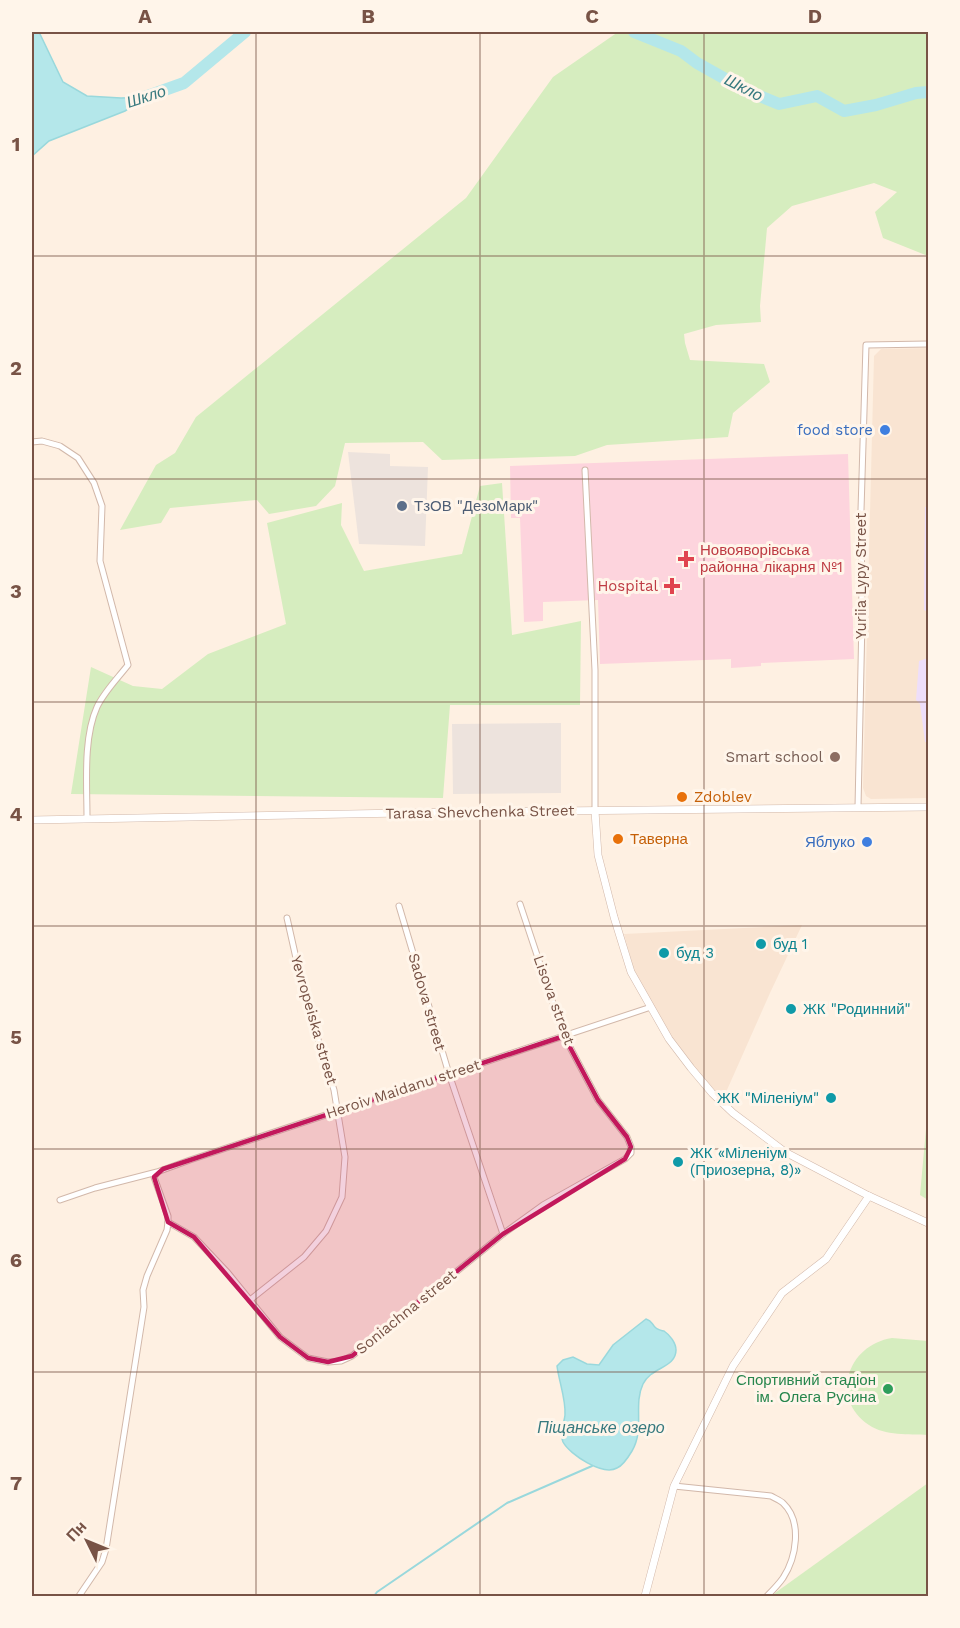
<svg xmlns="http://www.w3.org/2000/svg" width="960" height="1628" viewBox="0 0 960 1628" font-family="'Work Sans',sans-serif">
  <style>
    .residential { fill: #f9e4d2 }
    .industrial { fill: #ede3dd }
    .education { fill: #eedefa }
    .medical { fill: #fdd4dd }
    .green { fill: #d6edbf }
    .water { fill: #b4e7ea; stroke: #99d8dc; stroke-width: 1.5 }
    .lines { fill: none; stroke-linecap: round; stroke-linejoin: round }
    .stream { stroke: #99d8dc; stroke-width: 2 }
    .river { stroke: #b4e7ea; stroke-width: 12 }
    .minor-casing { stroke: #d2b8aa; stroke-width: 7 }
    .tertiary-casing { stroke: #d2b8aa; stroke-width: 8 }
    .minor { stroke: #fff; stroke-width: 5 }
    .tertiary { stroke: #fff; stroke-width: 7 }
    .marked { fill: #c2185b; fill-opacity: 0.2; stroke: #c2185b; stroke-width: 4.5; stroke-linejoin: round }
    .grid { fill: none; stroke: #785346; stroke-width: 1.5; stroke-opacity: 0.55 }
    .shop-dot { fill: #3f7fe0; stroke: #fff5ea; stroke-width: 2 }
    .service-dot { fill: #5c6f8a; stroke: #fff5ea; stroke-width: 2 }
    .health-dot { fill: #e0444e; stroke: #fff5ea; stroke-width: 2 }
    .education-dot { fill: #8d6e63; stroke: #fff5ea; stroke-width: 2 }
    .food-dot { fill: #e8710a; stroke: #fff5ea; stroke-width: 2 }
    .culture-dot { fill: #0f9aa8; stroke: #fff5ea; stroke-width: 2 }
    .leisure-dot { fill: #2e9e5b; stroke: #fff5ea; stroke-width: 2 }
    .labels { text-anchor: middle; stroke-width: 6; stroke-linejoin: round; paint-order: stroke }
    .shop-label { font-size: 15px; fill: #366cbe; stroke: #fff5ea; text-anchor: end }
    .service-label { font-size: 15px; fill: #4e5e75; stroke: #fff5ea; text-anchor: start }
    .health-label { font-size: 15px; fill: #be3a42; stroke: #fff5ea; text-anchor: start }
    .street-label { font-size: 15px; fill: #785346; stroke: #fff5ea }
    .education-label { font-size: 15px; fill: #785e54; stroke: #fff5ea; text-anchor: end }
    .food-label { font-size: 15px; fill: #c56008; stroke: #fff5ea; text-anchor: start }
    .culture-label { font-size: 15px; fill: #0d838f; stroke: #fff5ea; text-anchor: start }
    .leisure-label { font-size: 15px; fill: #27864d; stroke: #fff5ea; text-anchor: end }
    .water-label { font-size: 16px; font-style: italic; fill: #387a7f; stroke: #fff5ea }
    .neatline { fill: none; stroke: #785346; stroke-width: 2 }
    .grid-label { font-size: 20px; text-anchor: middle; font-weight: bold; fill: #785346 }
  </style>
  <rect width="100%" height="100%" fill="#fef0e2"/>
  <g class="residential">
    <path d="M928,348V798L871,799L866,796L863,788L874,356L881,349Z"/>
    <path d="M802,925L770,993L723,1099L696,1070L673,1040L634,970L624,934Z"/>
  </g>
  <g class="industrial">
    <path d="M348,452L390,454V466L428,467L425,546L359,544Z"/>
    <path d="M561,723V793L453,794L452,724Z"/>
  </g>
  <g class="education">
    <path d="M925,507H928V612L924,610Z"/>
    <path d="M928,658V742H925L920,704L916,700L919,661Z"/>
  </g>
  <path class="medical" d="M848,454L854,659L761,663V666L731,668V659L600,664L598,600L543,602V621L524,622L520,518H511L510,466Z"/>
  <g class="green">
    <path d="M618,32H928V256L883,238L875,212L897,192L874,183L792,206L767,228L760,306L761,322L716,325L684,334L685,343L690,360L764,364L770,382L733,413L728,437L607,445L575,456L442,460L423,442L345,443L335,486L316,506L269,514L257,500L170,508L161,523L120,530L156,465L175,453L196,417L466,198L553,77Z"/>
    <path d="M502,483L512,635L581,621L580,705H450L443,798L71,794L91,667L133,686L162,689L208,654L286,624L267,523L342,503L341,525L364,571L462,554L480,486Z"/>
    <path d="M928,1107V1200L920,1195Z"/>
    <path d="M892,1338L928,1341V1435C909,1434 885,1436 869,1425C830,1399 847,1345 892,1338Z"/>
    <path d="M928,1483V1596H773L775,1593Z"/>
  </g>
  <g class="water">
    <path d="M32,32H39L63,82L87,96L121,98L147,97L125,111L49,141L32,156Z"/>
    <path d="M646,1319C653,1321 651,1324 656,1328C657,1329 662,1331 664,1331C670,1335 676,1343 676,1350C676,1368 651,1367 643,1384C633,1405 645,1429 632,1451C629,1456 622,1466 617,1468C603,1476 570,1455 563,1442C559,1433 564,1424 565,1415C566,1399 559,1382 557,1366L563,1360L573,1357L587,1364L599,1365L613,1345Z"/>
  </g>
  <g class="lines">
    <path class="stream" d="M374,1596L377,1592L507,1503L592,1466"/>
    <g class="river">
      <path d="M634,32L681,51L697,63L745,90L779,104L817,96L844,111L876,105L916,93L928,92"/>
      <path d="M131,102L184,83L245,32"/>
    </g>
    <defs>
      <g id="minor">
        <path d="M32,442L42,441L60,446L78,458L94,483L102,506L100,561L128,665C117,679 104,692 97,707C83,738 87,784 87,818"/>
        <path d="M585,470L595,670V811"/>
        <path d="M858,807L862,619L861,510L866,345L928,344"/>
        <path d="M399,906L449,1074L503,1234"/>
        <path d="M60,1200L95,1188L157,1172L190,1160L651,1007"/>
        <path d="M168,1222L194,1237L228,1273L280,1337L308,1358L328,1362L341,1361L352,1356L503,1234L543,1205L625,1159L631,1153V1147L627,1137L598,1100L564,1036L520,904"/>
        <path d="M250,1300L304,1257L326,1231L342,1197L345,1157L334,1090L305,998L287,918"/>
        <path d="M674,1486L771,1496C774,1498 780,1500 783,1503C803,1522 796,1558 783,1578C778,1585 772,1591 767,1596"/>
        <path d="M79,1596L102,1562L106,1549L144,1307L143,1290L147,1276L167,1230L168,1222V1216L154,1177L157,1173"/>
      </g>
      <g id="tertiary">
        <path d="M595,811L598,855L614,917L631,972L669,1039L691,1068L712,1093L733,1113L785,1152L869,1196L928,1223"/>
        <path d="M32,820L457,812L928,807"/>
        <path d="M645,1596L674,1486L733,1366L782,1293L826,1259L869,1196"/>
      </g>
    </defs>
    <use href="#minor" class="minor-casing"/>
    <use href="#tertiary" class="tertiary-casing"/>
    <use href="#minor" class="minor"/>
    <use href="#tertiary" class="tertiary"/>
  </g>
  <path class="marked" d="M564,1036L598,1100L627,1137L631,1147L625,1159L503,1234L352,1356L328,1362L308,1358L280,1337L194,1237L168,1222L154,1177L163,1169Z"/>
  <path class="grid" d="M256,32V1596M480,32V1596M704,32V1596M32,256H928M32,479H928M32,702H928M32,926H928M32,1149H928M32,1372H928"/>
  <g class="shop-dot">
    <circle cx="885" cy="430" r="6"/>
    <circle cx="867" cy="842" r="6"/>
  </g>
  <circle class="service-dot" cx="402" cy="506" r="6"/>
  <g class="health-dot">
    <path d="M683 550h6v6h6v6h-6v6h-6v-6h-6v-6h6z"/>
    <path d="M669 577h6v6h6v6h-6v6h-6v-6h-6v-6h6z"/>
  </g>
  <circle class="education-dot" cx="835" cy="757" r="6"/>
  <g class="food-dot">
    <circle cx="682" cy="797" r="6"/>
    <circle cx="618" cy="839" r="6"/>
  </g>
  <g class="culture-dot">
    <circle cx="761" cy="944" r="6"/>
    <circle cx="664" cy="953" r="6"/>
    <circle cx="791" cy="1009" r="6"/>
    <circle cx="831" cy="1098" r="6"/>
    <circle cx="678" cy="1162" r="6"/>
  </g>
  <circle class="leisure-dot" cx="888" cy="1389" r="6"/>
  <g class="labels">
    <g class="shop-label">
      <text x="873" y="435">food store</text>
      <text x="855" y="847">Яблуко</text>
    </g>
    <g class="service-label">
      <text x="414" y="511">ТзОВ "ДезоМарк"</text>
    </g>
    <g class="health-label">
      <text x="700" y="555">Новояворівська<tspan x="700" dy="17">районна лікарня №1</tspan></text>
      <text x="658" y="591" text-anchor="end">Hospital</text>
    </g>
    <g class="street-label">
      <text transform="translate(861 576) rotate(-90)" y="5">Yuriia Lypy Street</text>
      <text transform="translate(480 812) rotate(-1)" y="5">Tarasa Shevchenka Street</text>
      <text transform="translate(554 1000) rotate(70)" y="5">Lisova street</text>
      <text transform="translate(427 1002) rotate(74)" y="5">Sadova street</text>
      <text transform="translate(314 1020) rotate(74)" y="5">Yevropeiska street</text>
      <text transform="translate(403 1089) rotate(-18)" y="5">Heroiv Maidanu street</text>
      <text transform="translate(406 1312) rotate(-39)" y="5">Soniachna street</text>
    </g>
    <g class="education-label">
      <text x="823" y="762">Smart school</text>
    </g>
    <g class="food-label">
      <text x="694" y="802">Zdoblev</text>
      <text x="630" y="844">Таверна</text>
    </g>
    <g class="culture-label">
      <text x="773" y="949">буд 1</text>
      <text x="676" y="958">буд 3</text>
      <text x="803" y="1014">ЖК "Родинний"</text>
      <text x="819" y="1103" text-anchor="end">ЖК "Міленіум"</text>
      <text x="690" y="1158">ЖК «Міленіум<tspan x="690" dy="17">(Приозерна, 8)»</tspan></text>
    </g>
    <g class="leisure-label">
      <text x="876" y="1385">Спортивний стадіон<tspan x="876" dy="17">ім. Олега Русина</tspan></text>
    </g>
    <g class="water-label">
      <text transform="translate(744 87) rotate(27)" y="6">Шкло</text>
      <text transform="translate(146 96) rotate(-18)" y="6">Шкло</text>
      <text x="601" y="1433">Піщанське озеро</text>
    </g>
  </g>
  <rect width="960" height="1628" fill="none" stroke="#fff5ea" stroke-width="66"/>
  <g transform="translate(87 1541) rotate(313)" stroke="#fff5ea" stroke-width="4.5" paint-order="stroke">
  <path d="M0-4.5L10 22L0 15L-10 22Z" fill="#785346"/>
  <text y="-9" font-size="16" font-weight="bold" text-anchor="middle" fill="#785346">Пн</text>
  </g>
  <rect x="33" y="33" width="894" height="1562" class="neatline"/>
  <g class="grid-label">
    <text x="145" y="23">A</text>
    <text x="368" y="23">B</text>
    <text x="592" y="23">C</text>
    <text x="815" y="23">D</text>
    <text x="16" y="151">1</text>
    <text x="16" y="375">2</text>
    <text x="16" y="598">3</text>
    <text x="16" y="821">4</text>
    <text x="16" y="1044">5</text>
    <text x="16" y="1267">6</text>
    <text x="16" y="1490">7</text>
  </g>
</svg>
